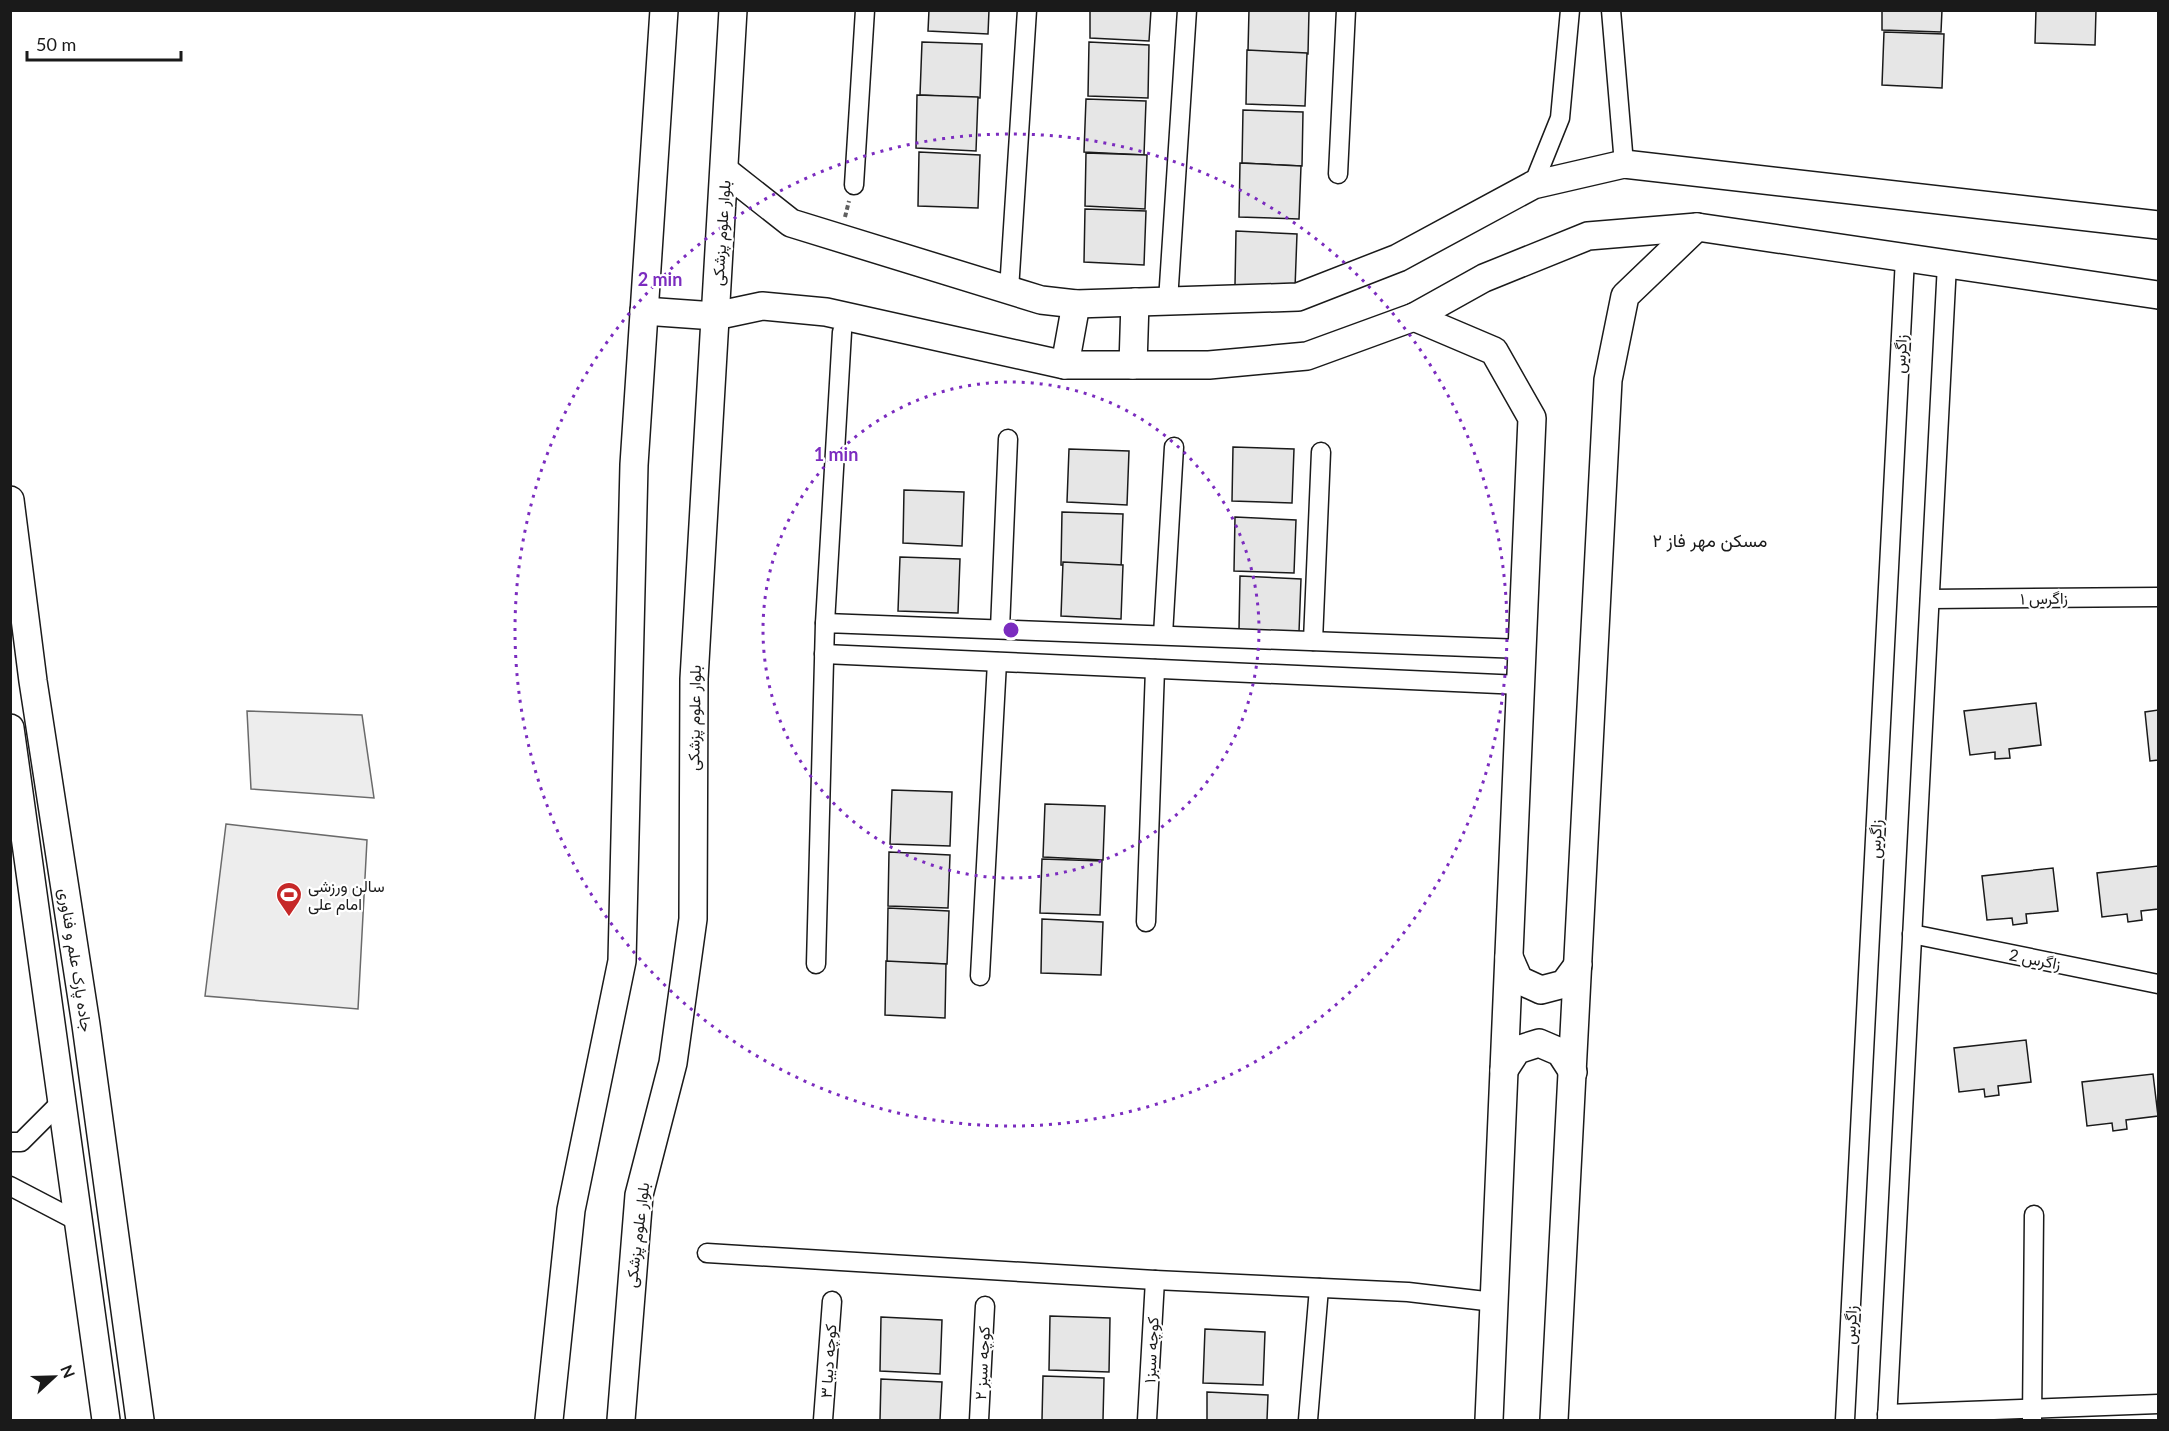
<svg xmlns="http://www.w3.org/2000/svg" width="2169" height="1431" viewBox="0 0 2169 1431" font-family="Lato,Vazirmatn,sans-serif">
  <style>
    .built { fill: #ededed; stroke: #6a6a6a; stroke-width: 1.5 }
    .building { fill: #e6e6e6; stroke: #1a1a1a; stroke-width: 1.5 }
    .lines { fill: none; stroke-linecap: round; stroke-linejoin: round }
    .street-casing { stroke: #1a1a1a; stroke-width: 21 }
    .secondary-casing { stroke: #1a1a1a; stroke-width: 30 }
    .path { stroke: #5f5f5f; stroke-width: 4; stroke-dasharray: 4.5 3; stroke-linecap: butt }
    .street { stroke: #fff; stroke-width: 18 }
    .secondary { stroke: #fff; stroke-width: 27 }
    .ring { fill: none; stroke: #7b2cbf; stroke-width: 3; stroke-dasharray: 3 6 }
    .labels { text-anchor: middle; stroke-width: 4.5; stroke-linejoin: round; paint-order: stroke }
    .street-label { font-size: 16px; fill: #1a1a1a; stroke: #fff }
    .poi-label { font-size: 16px; fill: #1a1a1a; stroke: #fff; text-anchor: start }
    .neighbourhood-label { font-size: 18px; fill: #1a1a1a; stroke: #fff }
    .centre { fill: #7b2cbf; stroke: #fff; stroke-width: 3 }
    .ring-label { font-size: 18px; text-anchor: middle; font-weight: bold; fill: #7b2cbf; stroke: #fff; stroke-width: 4.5; stroke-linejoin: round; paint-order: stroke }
  </style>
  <rect width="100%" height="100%" fill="#fff"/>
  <g class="built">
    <path d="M247,711L362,715L374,798L251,789Z"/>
    <path d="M226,824L367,840L358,1009L205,996Z"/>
  </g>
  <g class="building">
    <path d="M929,10H989L988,34L928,31Z"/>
    <path d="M1090,10H1151L1149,41L1090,38Z"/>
    <path d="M1249,10H1309L1308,54L1248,51Z"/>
    <path d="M1882,10H1942L1941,32L1882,30Z"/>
    <path d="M2036,10H2096L2095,45L2035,43Z"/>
    <path d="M1884,32L1944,34L1942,88L1882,85Z"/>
    <path d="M922,42L982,44L980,98L920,95Z"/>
    <path d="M1089,42L1149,45L1148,98L1088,96Z"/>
    <path d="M1247,50L1307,53L1305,106L1246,104Z"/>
    <path d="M917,95L978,97L976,151L916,148Z"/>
    <path d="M1086,99L1146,101L1144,155L1084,152Z"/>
    <path d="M1243,110L1303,112L1302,166L1242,163Z"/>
    <path d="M919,152L980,155L978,208L918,206Z"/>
    <path d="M1086,153L1147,155L1145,209L1085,206Z"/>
    <path d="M1240,163L1301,166L1299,219L1239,217Z"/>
    <path d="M1085,209L1146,211L1144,265L1084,262Z"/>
    <path d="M1236,231L1297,234L1295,288L1235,285Z"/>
    <path d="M1233,447L1294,449L1292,503L1232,501Z"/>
    <path d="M1069,449L1129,451L1127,505L1067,502Z"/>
    <path d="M904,490L964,492L962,546L903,543Z"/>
    <path d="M1062,512L1123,514L1121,568L1061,565Z"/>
    <path d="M1235,517L1296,520L1294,573L1234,571Z"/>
    <path d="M900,557L960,559L958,613L898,611Z"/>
    <path d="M1063,562L1123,565L1121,619L1061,616Z"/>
    <path d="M1240,576L1301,579L1299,632L1239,630Z"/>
    <path d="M2036,703L2041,745L2009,749L2010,758L1995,759V752L1970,755L1964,711Z"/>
    <path d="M2158,710V760L2150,761L2145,712Z"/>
    <path d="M892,790L952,792L950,846L890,844Z"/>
    <path d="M1045,804L1105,806L1103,860L1043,857Z"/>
    <path d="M889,852L950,855L948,908L888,906Z"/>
    <path d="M1042,859L1102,861L1100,915L1040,913Z"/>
    <path d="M2158,866V909L2141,911L2142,920L2128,922L2127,914L2102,917L2097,873Z"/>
    <path d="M2053,868L2058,911L2026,914L2027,923L2013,925L2012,918L1987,920L1982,876Z"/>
    <path d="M888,908L949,911L947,964L887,962Z"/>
    <path d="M1042,919L1103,922L1101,975L1041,973Z"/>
    <path d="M886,961L946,964L945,1018L885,1015Z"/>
    <path d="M2026,1040L2031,1082L1998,1086L1999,1095L1985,1097L1984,1089L1959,1092L1954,1048Z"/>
    <path d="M2153,1074L2158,1116L2126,1120L2127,1129L2113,1131L2112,1123L2087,1126L2082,1082Z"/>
    <path d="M1050,1316L1110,1318L1109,1372L1049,1370Z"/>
    <path d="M881,1317L942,1320L940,1374L880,1371Z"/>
    <path d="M1205,1329L1265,1332L1263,1385L1203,1383Z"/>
    <path d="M1043,1376L1104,1378L1103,1420H1042Z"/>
    <path d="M881,1379L942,1382L940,1420H880Z"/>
    <path d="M1207,1392L1268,1395L1267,1420H1207Z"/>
  </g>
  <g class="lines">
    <defs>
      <g id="street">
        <path d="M1611,10L1624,164"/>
        <path d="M1338,174L1346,10"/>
        <path d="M854,185L865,10"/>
        <path d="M1533,185L1560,118L1570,10"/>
        <path d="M1009,290L1027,10"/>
        <path d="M1168,301L1187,10"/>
        <path d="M1930,599L2158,597"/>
        <path d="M825,623L842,332"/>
        <path d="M1000,629L1008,439"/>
        <path d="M1163,635L1174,447"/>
        <path d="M1313,641L1321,452"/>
        <path d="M824,654L1521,685"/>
        <path d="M1146,922L1155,669"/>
        <path d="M1912,934L2158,984"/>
        <path d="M816,964L825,623L1522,649"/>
        <path d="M980,976L997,662"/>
        <path d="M10,1142H21L62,1101"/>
        <path d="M10,1186L79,1222"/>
        <path d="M707,1253L1155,1280L1408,1292L1494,1302"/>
        <path d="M1887,1414L2158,1404"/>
        <path d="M823,1420L832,1301"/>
        <path d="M979,1420L985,1306"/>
        <path d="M1147,1420L1155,1280"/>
        <path d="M1308,1420L1319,1288"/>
        <path d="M1845,1420L1905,258"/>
        <path d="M1887,1420L1947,264"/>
        <path d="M2032,1420L2034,1215"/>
      </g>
      <g id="secondary">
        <path d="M725,171L791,223L1041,300L1076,304L1298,297L1398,258L1533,185L1624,164L2158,225"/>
        <path d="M644,311L715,316L762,306L826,312L1065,365H1209L1307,356L1414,317L1484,278L1588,236L1697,227L2158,295"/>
        <path d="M1414,317L1494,351L1532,418L1489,1420"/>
        <path d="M1065,365L1076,304"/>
        <path d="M1133,365L1135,302"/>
        <path d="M10,500L33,681L86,1025L140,1420"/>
        <path d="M10,728L106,1420"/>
        <path d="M1509,957L1519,980L1541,990L1564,984L1578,965"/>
        <path d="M1504,1070L1517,1050L1539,1043L1560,1052L1573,1072"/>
        <path d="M549,1420L571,1210L622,961L634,465L664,10"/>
        <path d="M621,1420L639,1195L673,1063L693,919L694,679L733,10"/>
        <path d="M1554,1420L1608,380L1625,296L1697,227"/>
      </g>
    </defs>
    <use href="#street" class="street-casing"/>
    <use href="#secondary" class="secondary-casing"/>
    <path class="path" d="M845,217L849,201"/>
    <use href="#street" class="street"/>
    <use href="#secondary" class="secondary"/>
  </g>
  <g class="ring">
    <circle cx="1011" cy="630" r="248"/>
    <circle cx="1011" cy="630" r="496"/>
  </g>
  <defs>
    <symbol id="stadium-pin" viewBox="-11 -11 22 30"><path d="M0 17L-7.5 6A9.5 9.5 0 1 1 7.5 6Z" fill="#c62828" stroke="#fff"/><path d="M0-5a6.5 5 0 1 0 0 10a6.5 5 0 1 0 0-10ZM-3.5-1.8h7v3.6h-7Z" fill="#fff"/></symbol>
  </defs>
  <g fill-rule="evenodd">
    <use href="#stadium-pin" x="274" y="880" width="30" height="40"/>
  </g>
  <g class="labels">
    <g class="street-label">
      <text transform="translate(721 233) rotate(-86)" y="6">بلوار علوم پزشکی</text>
      <text transform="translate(1900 354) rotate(-87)" y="6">زاگرس</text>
      <text transform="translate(2044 598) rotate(-1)" y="6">زاگرس ۱</text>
      <text transform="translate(694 718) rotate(-89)" y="6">بلوار علوم پزشکی</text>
      <text transform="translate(1875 839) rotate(-87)" y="6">زاگرس</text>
      <text transform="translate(2035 959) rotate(11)" y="6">زاگرس 2</text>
      <text transform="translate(76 960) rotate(81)" y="6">جاده پارک علم و فناوری</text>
      <text transform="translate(637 1235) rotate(-83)" y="6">بلوار علوم پزشکی</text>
      <text transform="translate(1850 1325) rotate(-87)" y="6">زاگرس</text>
      <text transform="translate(1151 1350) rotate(-87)" y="6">کوچه سبز۱</text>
      <text transform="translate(828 1361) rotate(-86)" y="6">کوچه دیبا ۳</text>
      <text transform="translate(982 1363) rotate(-87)" y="6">کوچه سبز ۲</text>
    </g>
    <g class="poi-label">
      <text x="308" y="892">سالن ورزشی<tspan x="308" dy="18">امام علی</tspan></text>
    </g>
    <g class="neighbourhood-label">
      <text x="1710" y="547">مسکن مهر فاز ۲</text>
    </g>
  </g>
  <circle cx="1011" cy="630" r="9" class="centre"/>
  <g class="ring-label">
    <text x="660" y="286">2 min</text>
    <text x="836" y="461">1 min</text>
  </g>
  <rect width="2169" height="1431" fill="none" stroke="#1a1a1a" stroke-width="24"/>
  <g transform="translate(54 1377) rotate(68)" stroke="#ffffff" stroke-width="4.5" paint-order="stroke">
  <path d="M0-4.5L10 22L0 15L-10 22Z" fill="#1a1a1a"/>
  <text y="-9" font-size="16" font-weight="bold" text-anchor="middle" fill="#1a1a1a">N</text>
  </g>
  <path d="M27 51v9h154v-9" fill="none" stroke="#1a1a1a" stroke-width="3"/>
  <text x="36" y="51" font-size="18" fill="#1a1a1a" stroke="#ffffff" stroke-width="4.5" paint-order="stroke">50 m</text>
</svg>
